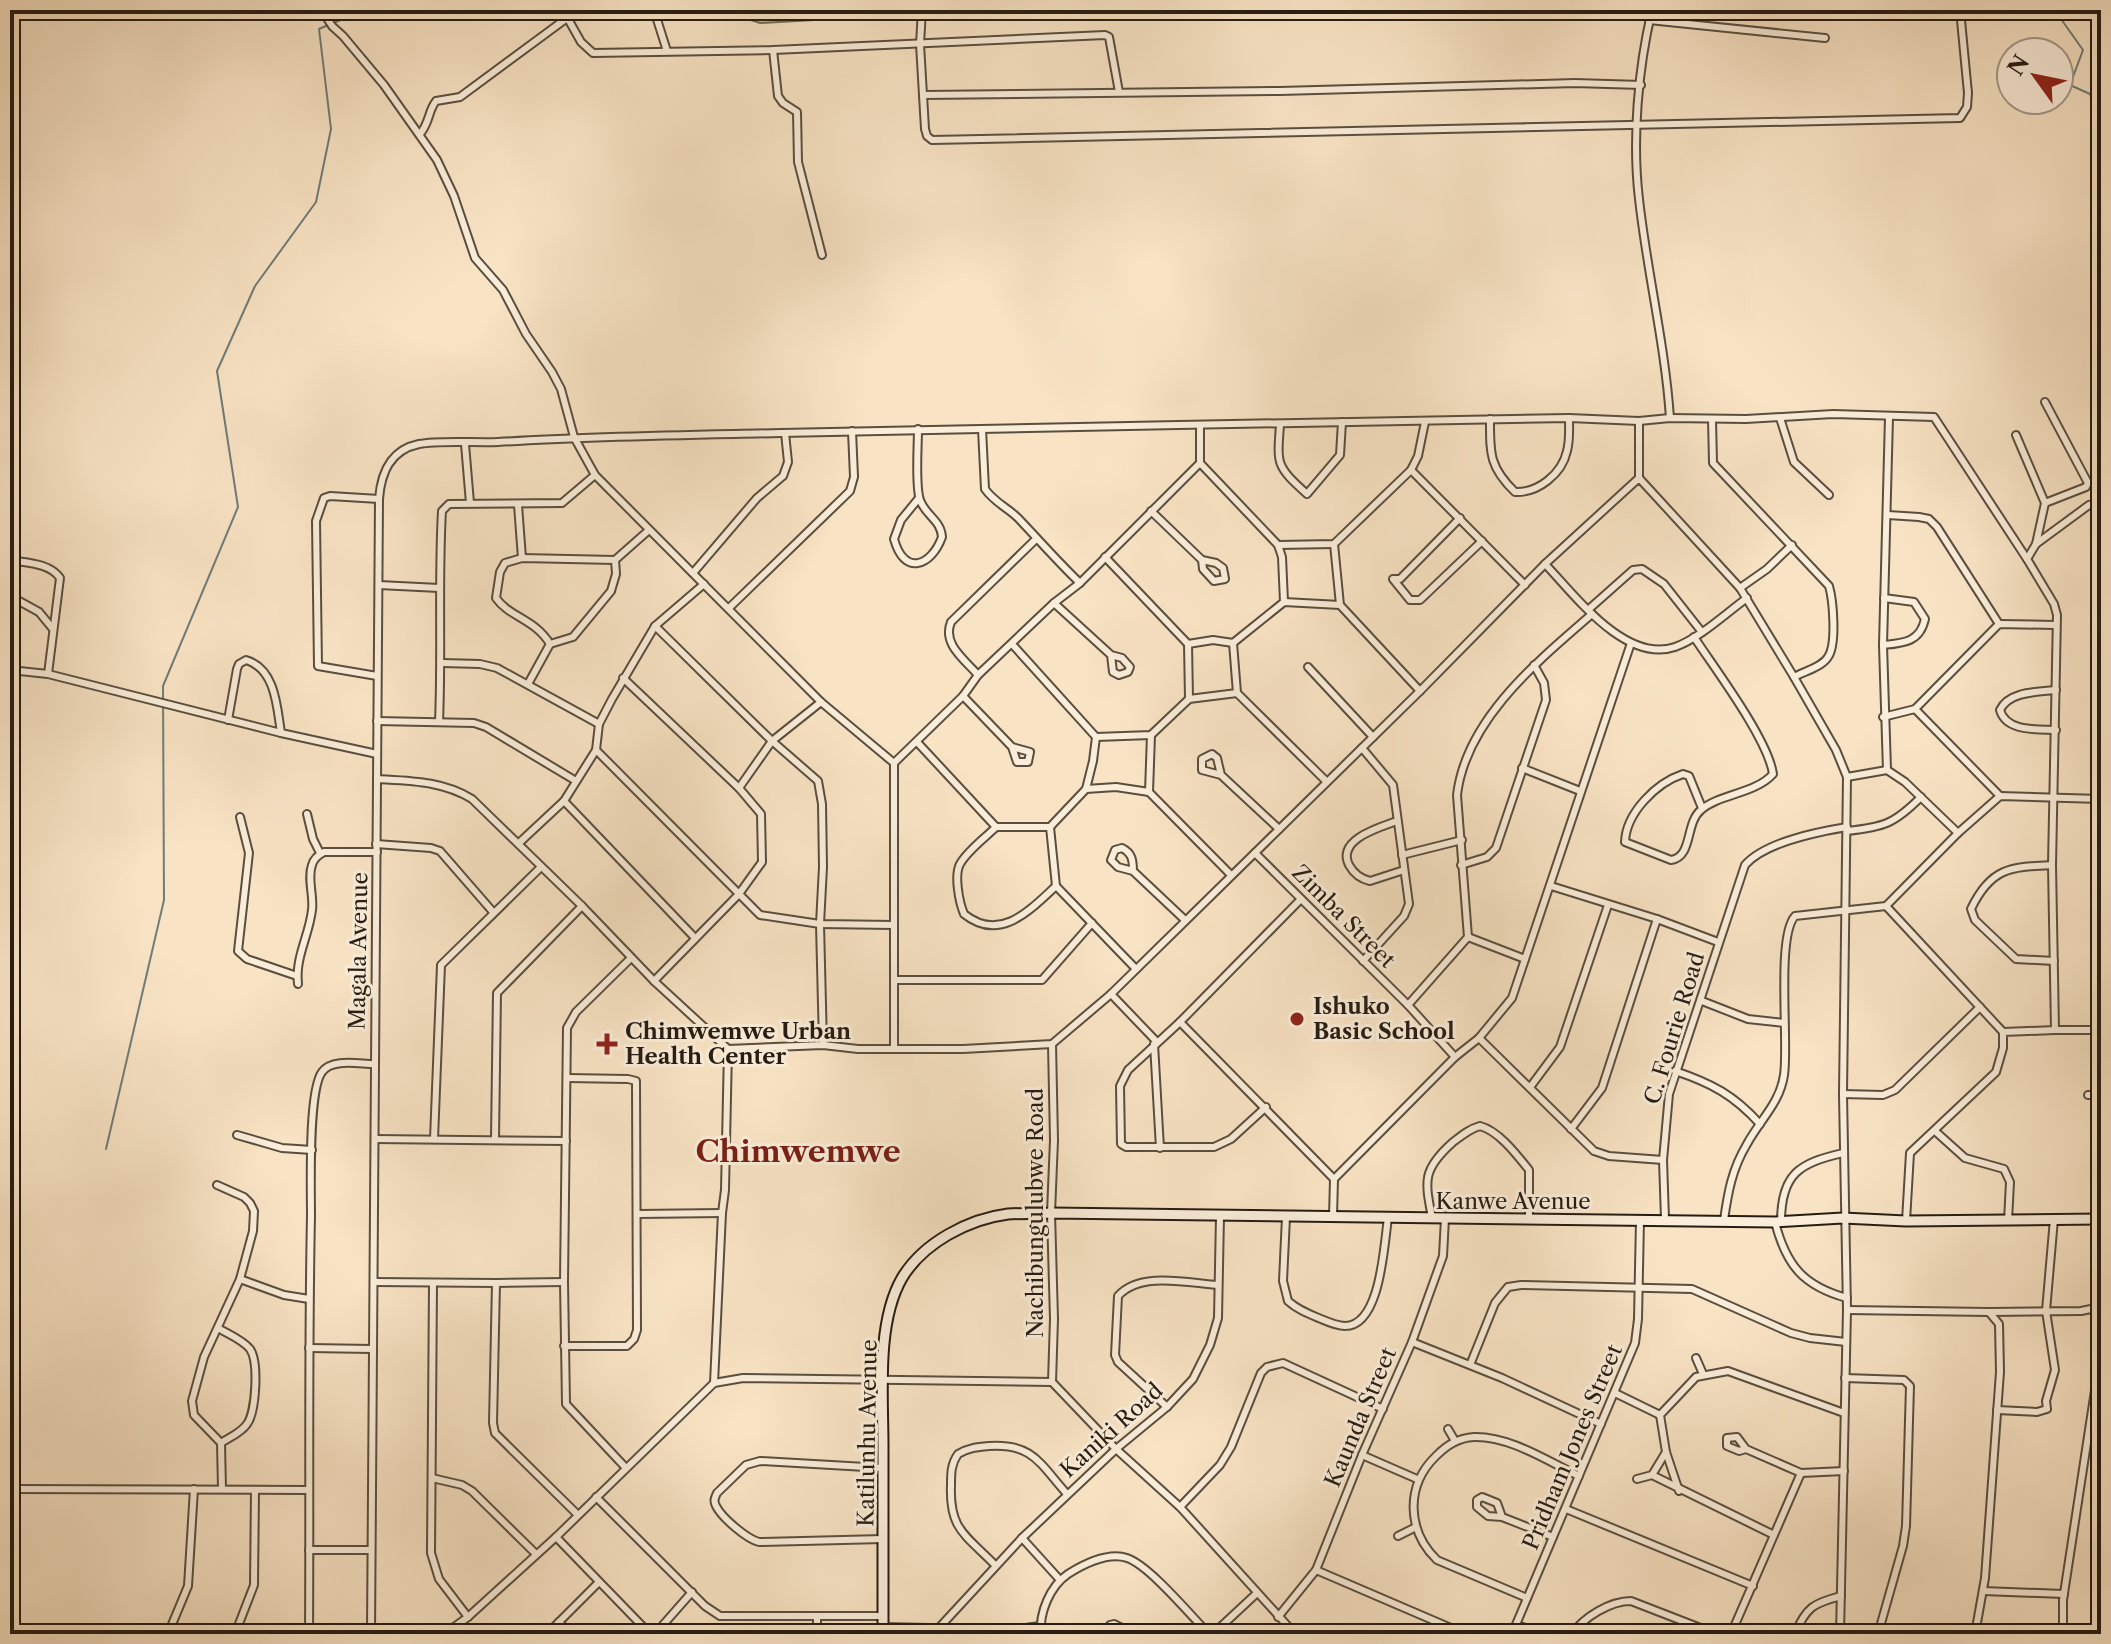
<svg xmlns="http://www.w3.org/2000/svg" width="2111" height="1644" viewBox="0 0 2111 1644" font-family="'Libre Caslon Text',serif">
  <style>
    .green { fill: #c0c392; stroke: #737052; stroke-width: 2 }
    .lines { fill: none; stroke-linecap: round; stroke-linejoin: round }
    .stream { stroke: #6f7c79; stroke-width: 2 }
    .minor-casing { stroke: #5a4e3f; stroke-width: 10 }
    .secondary-casing { stroke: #261c13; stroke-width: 13 }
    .minor { stroke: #faedd9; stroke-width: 6 }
    .secondary { stroke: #faedd9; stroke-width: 9 }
    .poi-dot { fill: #8f2418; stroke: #faedd9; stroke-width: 3 }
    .labels { text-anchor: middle; stroke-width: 6; stroke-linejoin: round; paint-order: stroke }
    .street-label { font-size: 22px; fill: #261c13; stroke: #faedd9 }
    .poi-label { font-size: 22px; font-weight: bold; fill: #261c13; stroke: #faedd9; text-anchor: start }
    .district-label { font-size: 30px; font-weight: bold; fill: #7a1f14; stroke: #faedd9 }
  </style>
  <rect width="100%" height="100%" fill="#f8e3c4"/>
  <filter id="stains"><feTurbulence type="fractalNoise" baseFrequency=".0025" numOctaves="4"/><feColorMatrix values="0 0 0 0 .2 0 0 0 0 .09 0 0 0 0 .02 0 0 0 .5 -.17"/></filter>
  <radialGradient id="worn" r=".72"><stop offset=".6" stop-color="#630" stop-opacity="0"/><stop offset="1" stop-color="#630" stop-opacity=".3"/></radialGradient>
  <path class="green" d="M719,10H990L760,23Z"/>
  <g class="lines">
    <g class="stream">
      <path d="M2065,10L2061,19L2083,50L2070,85L2090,94L2101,131"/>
      <path d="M334,23L362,10"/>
      <path d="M106,1149L164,900L163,686L238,507L217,371L255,286L316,202L331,129L319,29L328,25"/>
    </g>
    <defs>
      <g id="minor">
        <path d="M322,10L332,26L343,36L384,85L437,160L454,196L475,258L503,290L526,334L552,372L561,389L574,437L595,475L821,702L894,763"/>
        <path d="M563,10L581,42L593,53L773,50L1105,35L1109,37L1119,92"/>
        <path d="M654,10L667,51"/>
        <path d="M922,10L920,44L925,129L927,136L932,140L1960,118L1967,107L1968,93L1960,10"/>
        <path d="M1652,10C1638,68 1632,140 1639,199C1647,272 1665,344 1670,418"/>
        <path d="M1649,20L1825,38"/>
        <path d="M773,50L778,96L783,103L797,112L798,162L822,255"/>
        <path d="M923,95L1280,91L1575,83L1641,85"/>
        <path d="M420,134C430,122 428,111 436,101L460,97L567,18"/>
        <path d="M1780,418L1794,462L1829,495"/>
        <path d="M1490,419C1490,453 1489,467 1515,492C1538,493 1562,474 1567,451C1570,440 1569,429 1569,418"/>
        <path d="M1712,419L1713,463L1829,586C1833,600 1837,644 1828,657C1822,667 1805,671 1794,677"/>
        <path d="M1280,425C1277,465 1276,466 1307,494L1340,455L1342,422"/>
        <path d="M918,429C918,446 915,486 920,500C925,515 941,520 942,537C931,567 904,576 894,539L901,520L919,498"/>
        <path d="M982,429L985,489C994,502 1008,508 1018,518C1039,540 1058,562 1080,583"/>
        <path d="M2016,435L2045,503L2036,544L2027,559"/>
        <path d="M465,444L470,503"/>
        <path d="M1200,463L1278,545L1282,557L1284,602"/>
        <path d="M1411,470L1525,585"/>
        <path d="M1639,478V421"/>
        <path d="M2045,503L2086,487L2088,483L2045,402"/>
        <path d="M518,505L522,558"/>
        <path d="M1151,511L1202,560L1216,563L1223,568L1225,579L1214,581L1203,569L1202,560"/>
        <path d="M1888,515L1919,517L1929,519L1937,527L1999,624"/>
        <path d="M1460,518L1400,579H1393L1410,600H1420L1482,541"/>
        <path d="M1334,544L1340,605L1420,691"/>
        <path d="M2036,544L2089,505L2096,503L2101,506"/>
        <path d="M1278,545L1334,544L1411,470L1418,456L1425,422"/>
        <path d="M1105,557L1188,644L1189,699"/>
        <path d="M10,560C27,563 50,563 60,578L48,674"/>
        <path d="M1545,564C1574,594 1625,664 1675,647C1700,638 1725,614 1747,598"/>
        <path d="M693,573L757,498L783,476L788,462L785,433"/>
        <path d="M379,585L439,588"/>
        <path d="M1740,588L1767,569L1792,545"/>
        <path d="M10,596L39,612L53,629"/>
        <path d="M1054,603L1111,655L1122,658L1130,667L1128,672L1119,675L1113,672L1111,655"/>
        <path d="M729,608L850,491L854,477L852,431"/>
        <path d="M1589,609L1633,570L1642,569L1664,584L1701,631"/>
        <path d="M655,626L772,741L818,781L822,804L823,867L820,924L823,1045"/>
        <path d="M1694,637C1715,669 1768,739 1773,774C1755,794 1719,794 1701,810C1685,823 1693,857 1671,860L1625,842C1626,813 1656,783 1683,774L1689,776L1702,808"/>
        <path d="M1233,643L1237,693L1326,781"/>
        <path d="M550,644C535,619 509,617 496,598L500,572L505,563L522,558L615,560L649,530"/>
        <path d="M550,644L573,637L611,591L616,574L615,560"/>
        <path d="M1012,644L1096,737L1093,761L1086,789L1050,827H996C985,838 968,850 960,864C954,875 959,902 964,914C1000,943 1030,910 1056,886"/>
        <path d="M1188,644L1213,640L1233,643L1284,602L1340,605"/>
        <path d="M1883,645C1904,643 1920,642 1925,619L1914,602L1884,598"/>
        <path d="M442,663L480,664L497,668L599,724"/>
        <path d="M1308,667L1373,737"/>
        <path d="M10,670L48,674L281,733L377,754"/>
        <path d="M978,675C964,659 942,644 951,622L1035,540"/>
        <path d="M377,676L318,666L316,521L324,498L330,496L379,499"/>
        <path d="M623,678L739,788L761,814L762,862L739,894L654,981"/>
        <path d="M528,684L550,644"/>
        <path d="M963,696L1012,747L1017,762H1028L1030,752L1012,747"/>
        <path d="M1915,709L2000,796"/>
        <path d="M1883,717L1915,709L1999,624L2055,625"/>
        <path d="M228,720L237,669L239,664L246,660C276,669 277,708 281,733"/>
        <path d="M377,721L474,723L486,727L576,781"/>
        <path d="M439,722C442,651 438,581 442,511L449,504L562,503L595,475"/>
        <path d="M2056,730C2037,729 2006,732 2000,710C2009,691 2038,692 2056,690"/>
        <path d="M1096,737L1151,735L1189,699L1237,693"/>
        <path d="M917,742L996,827"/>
        <path d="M1362,748L1393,785L1409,904L1404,916L1363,961"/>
        <path d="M596,750L760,915L820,924L894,925"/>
        <path d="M1522,768L1580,791"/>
        <path d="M1887,770L1905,782L1958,833"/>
        <path d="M1221,775L1217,758L1212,754L1202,759V770L1221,775L1279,829"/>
        <path d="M1847,777L1887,770L1883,645L1889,417"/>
        <path d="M377,779C411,781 443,781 472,799L582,906L654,981L728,1049L823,1045L858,1049H963L1052,1044L1111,994L1420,691L1545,564L1639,478L1740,588L1794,677L1836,750L1847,777L1843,1094L1847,1310L1840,1634"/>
        <path d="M739,788L772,741L821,702"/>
        <path d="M1086,789L1116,787L1149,792L1231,875"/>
        <path d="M1149,792L1151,735"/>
        <path d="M564,801L695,938"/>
        <path d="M307,814L313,839L320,853"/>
        <path d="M240,817L249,853L238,951L247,959L297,976"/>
        <path d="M1397,821C1381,827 1336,839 1349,865C1354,874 1361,879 1370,881L1404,870"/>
        <path d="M1050,827L1056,886L1136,969"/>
        <path d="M1847,831C1884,827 1894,824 1921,797"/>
        <path d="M519,843L564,801L596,750L599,724L612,699L655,626L704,584"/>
        <path d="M376,844L431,848L440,851L493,912"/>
        <path d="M1255,853L1408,1005"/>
        <path d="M1402,855L1462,840"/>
        <path d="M1461,865L1487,857L1496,848L1546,700L1544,683L1534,665"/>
        <path d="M2052,865C2011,867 1991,867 1971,909L1975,920L2016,959L2054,961"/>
        <path d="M1133,871C1133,860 1132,853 1122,848L1115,850L1111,860L1118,867L1133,871L1185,920"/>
        <path d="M1551,886L1657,919L1718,942"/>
        <path d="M1886,906L2003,1032"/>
        <path d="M1468,937L1525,959"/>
        <path d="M894,980H1042L1092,923"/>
        <path d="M298,984C295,957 309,936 312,910C314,895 307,879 312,865C314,858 318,855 324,852H377"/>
        <path d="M1111,994L1156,1041"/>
        <path d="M1702,1001L1748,1019L1784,1023"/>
        <path d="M1180,1022L1334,1179"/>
        <path d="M2055,1030H2101"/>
        <path d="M1479,1038L1594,1151L1609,1156L1663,1160"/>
        <path d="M1052,1044L1054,1140L1051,1213L1054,1319L1052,1382"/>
        <path d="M1154,1044L1160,1148"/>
        <path d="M894,1049V763L963,696L978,675L1054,603L1080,583L1200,463V425"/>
        <path d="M1455,1057L1408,1005L1468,937L1457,795C1466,719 1538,661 1592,614"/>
        <path d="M1675,1071C1711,1083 1734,1095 1760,1124"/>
        <path d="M1531,1086L1560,1047L1608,905"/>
        <path d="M1843,1094L1883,1095L1895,1090L1980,1007"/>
        <path d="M2088,1095H2101"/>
        <path d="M1266,1107L1231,1139L1214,1147H1126L1121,1144L1120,1086L1128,1070L1180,1022L1301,899"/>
        <path d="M1571,1129L1602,1088L1657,919"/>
        <path d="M1935,1131L1965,1158L2004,1169L2010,1182L2008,1221"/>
        <path d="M237,1135L282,1148L312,1150"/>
        <path d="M375,1139L566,1141"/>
        <path d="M434,1139L441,965L541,867"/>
        <path d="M495,1139L497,993L582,906"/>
        <path d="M217,1185L244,1197L250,1203L254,1211L253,1231L240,1279L204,1357L192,1401L194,1415L221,1443L222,1489"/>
        <path d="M638,1214L722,1213"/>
        <path d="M1286,1217L1283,1281L1288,1301C1298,1310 1309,1314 1321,1319C1328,1322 1337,1326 1345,1326C1381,1326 1384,1244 1388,1218"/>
        <path d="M1333,1217L1334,1179L1455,1057L1479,1038L1512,998L1631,643"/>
        <path d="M1432,1218C1425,1181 1422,1170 1452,1143C1461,1136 1469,1129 1480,1126C1499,1131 1517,1155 1529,1170V1219"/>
        <path d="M1665,1219L1663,1160L1669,1094L1745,865C1765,842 1817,832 1847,827"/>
        <path d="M1724,1220C1728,1192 1732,1169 1747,1144C1760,1120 1780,1103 1784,1075C1789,1043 1776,937 1795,916L1886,906L1958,833L2000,796L2101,799"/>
        <path d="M1775,1222C1786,1265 1803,1286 1847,1298"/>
        <path d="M1781,1222C1781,1173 1800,1163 1843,1153"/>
        <path d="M240,1279L284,1295L309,1299"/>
        <path d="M374,1282L496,1283"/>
        <path d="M564,1282L496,1283L493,1423L495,1433L502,1440L577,1514"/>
        <path d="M433,1283L431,1553L439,1579L468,1617"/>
        <path d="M1847,1310L1989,1312L1999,1324L2000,1372L1985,1578L1975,1634"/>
        <path d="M1989,1312L2081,1311L2101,1307"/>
        <path d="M218,1328C228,1334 243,1340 250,1349C259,1362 256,1412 247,1424C241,1433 230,1437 221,1443"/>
        <path d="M1412,1342L1502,1378L1601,1424"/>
        <path d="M564,1346H627L634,1339L637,1330L636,1081L628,1079L568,1078"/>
        <path d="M309,1348L372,1349"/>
        <path d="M1696,1358L1703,1374"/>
        <path d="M1470,1365L1495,1303L1508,1287L1521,1285L1692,1289L1791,1333L1810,1338L1846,1342"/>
        <path d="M1845,1378L1904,1380L1910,1386L1906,1526L1903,1546L1878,1634"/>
        <path d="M1052,1382L1116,1449L1180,1507L1295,1634"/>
        <path d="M714,1383L722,1213L725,1190L728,1049"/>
        <path d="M1615,1393L1660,1415"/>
        <path d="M1167,1407L1118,1362L1115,1355L1118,1296C1140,1271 1188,1283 1218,1285"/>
        <path d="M1997,1410L2037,1412L2047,1409L2046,1401L2055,1370L2046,1311L2054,1219"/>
        <path d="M1448,1429L1455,1441"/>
        <path d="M1746,1449L1737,1437L1727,1438V1446L1739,1451L1746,1449L1801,1473L1844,1471"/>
        <path d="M1362,1455L1417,1479"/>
        <path d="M625,1467L566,1404L564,1282L567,1028L576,1012L631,958"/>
        <path d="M883,1468L760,1461L746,1465L717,1493C715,1498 713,1500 716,1506C722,1518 747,1539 759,1542L883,1539"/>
        <path d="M1652,1475L1774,1535"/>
        <path d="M432,1478L462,1485L472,1491L536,1554"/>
        <path d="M1637,1479L1652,1475L1666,1452"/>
        <path d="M10,1489L308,1490"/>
        <path d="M1679,1491L1666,1452L1660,1415L1696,1377L1728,1371L1844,1413"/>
        <path d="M596,1497L705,1606L720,1616H883"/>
        <path d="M1180,1507L1220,1465L1231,1447L1261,1373L1267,1367L1283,1363L1383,1409"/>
        <path d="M1566,1509L1753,1586"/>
        <path d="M1502,1517L1497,1503L1482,1497L1477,1500V1507L1488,1516L1502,1517L1553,1537"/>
        <path d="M1398,1536L1416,1527"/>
        <path d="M556,1537L650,1634"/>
        <path d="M1022,1538L1060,1580"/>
        <path d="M309,1550H370"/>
        <path d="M995,1565C966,1535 949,1530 951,1485C951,1473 951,1464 958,1454C968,1448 977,1447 989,1446C1033,1443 1040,1464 1067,1494"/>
        <path d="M1316,1570L1465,1634"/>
        <path d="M1983,1591L2064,1594"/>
        <path d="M1527,1598L1437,1560C1407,1531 1405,1486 1436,1456C1447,1445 1458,1438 1474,1437C1510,1436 1547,1461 1579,1476"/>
        <path d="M1278,1617L1316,1570L1362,1455L1412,1342L1443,1256L1445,1218"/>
        <path d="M559,1622L570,1634"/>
        <path d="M1516,1625L1546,1634"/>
        <path d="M883,1627L929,1628L941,1634"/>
        <path d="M1018,1629L1040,1626"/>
        <path d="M937,1630L1022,1538L1116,1449L1167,1407L1193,1379L1210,1345L1218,1318L1220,1216"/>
        <path d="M168,1634L188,1586L194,1489"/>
        <path d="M235,1634L254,1585L255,1490"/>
        <path d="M309,1634C310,1495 308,1355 311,1216C311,1188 308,1091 322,1072C332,1058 359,1064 374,1064"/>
        <path d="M371,1634L379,499C381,473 390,450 419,444C440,440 475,443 498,442C593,436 687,435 781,433C1044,427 1306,423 1569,418L1639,421L1670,418L1746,419L1833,414L1934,417L2027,559L2054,604L2057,615L2052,865L2055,1030L2003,1032V1048L1996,1072L1910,1153L1906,1221"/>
        <path d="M438,1634L450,1630L468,1617L556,1537L714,1383L743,1378L1052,1382"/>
        <path d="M547,1634L599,1582"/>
        <path d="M655,1634L692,1592"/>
        <path d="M817,1634V1616"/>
        <path d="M1041,1634C1039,1613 1050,1586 1068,1574C1084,1564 1108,1552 1127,1558C1149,1565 1191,1616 1209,1634"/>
        <path d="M1109,1634L1110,1625L1114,1624L1120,1627L1123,1634"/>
        <path d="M1213,1634L1257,1593"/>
        <path d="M1512,1634L1635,1343L1638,1319L1640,1220"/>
        <path d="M1572,1634C1584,1617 1610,1601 1631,1601L1716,1634"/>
        <path d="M1731,1634L1801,1473"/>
        <path d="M1795,1634C1806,1607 1814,1603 1841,1596"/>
        <path d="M2063,1634V1600L2096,1384"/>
      </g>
      <path id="secondary" d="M883,1634C883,1571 883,1508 883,1446C883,1395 876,1323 902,1278C923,1243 968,1219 1008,1214C1022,1213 1037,1214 1051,1213L1775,1222L1843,1218L1906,1221L2101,1219"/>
    </defs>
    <use href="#minor" class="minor-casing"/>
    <use href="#secondary" class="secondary-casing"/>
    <use href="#minor" class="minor"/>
    <use href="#secondary" class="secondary"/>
  </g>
  <g class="poi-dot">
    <circle cx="1297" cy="1019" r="8"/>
    <path d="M603 1032h8v8h8v8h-8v8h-8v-8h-8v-8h8z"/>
  </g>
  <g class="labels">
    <g class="street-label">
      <text transform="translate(1344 916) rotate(45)" y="8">Zimba Street</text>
      <text transform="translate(358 951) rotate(-89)" y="8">Magala Avenue</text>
      <text transform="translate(1674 1028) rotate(-73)" y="8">C. Fourie Road</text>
      <text x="1513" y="1209">Kanwe Avenue</text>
      <text transform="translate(1035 1213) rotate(-90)" y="8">Nachibungulubwe Road</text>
      <text transform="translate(1360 1417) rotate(-67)" y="8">Kaunda Street</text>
      <text transform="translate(1111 1430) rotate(-42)" y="8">Kaniki Road</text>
      <text transform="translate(867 1433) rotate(-89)" y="8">Katilunhu Avenue</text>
      <text transform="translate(1572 1447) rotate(-67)" y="8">Pridham Jones Street</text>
    </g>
    <g class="poi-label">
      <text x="1313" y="1014">Ishuko<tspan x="1313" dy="25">Basic School</tspan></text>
      <text x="625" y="1039">Chimwemwe Urban<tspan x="625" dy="25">Health Center</tspan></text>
    </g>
    <g class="district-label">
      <text x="798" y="1162">Chimwemwe</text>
    </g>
  </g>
  <rect width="2111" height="1644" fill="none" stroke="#f8e3c4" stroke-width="40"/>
  <rect x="12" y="12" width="2087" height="1620" fill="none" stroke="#261c13" stroke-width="4"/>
  <rect x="20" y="20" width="2071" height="1604" fill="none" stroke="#261c13" stroke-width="2"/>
  <g transform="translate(2035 76) rotate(303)"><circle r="38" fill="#faedd9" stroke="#a5998a" stroke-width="2"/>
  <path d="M0-6L14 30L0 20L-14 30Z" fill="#8f2418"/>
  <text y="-12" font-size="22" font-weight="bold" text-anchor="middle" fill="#261c13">N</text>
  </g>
  <rect width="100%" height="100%" filter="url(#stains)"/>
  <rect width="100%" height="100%" fill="url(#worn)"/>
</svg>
